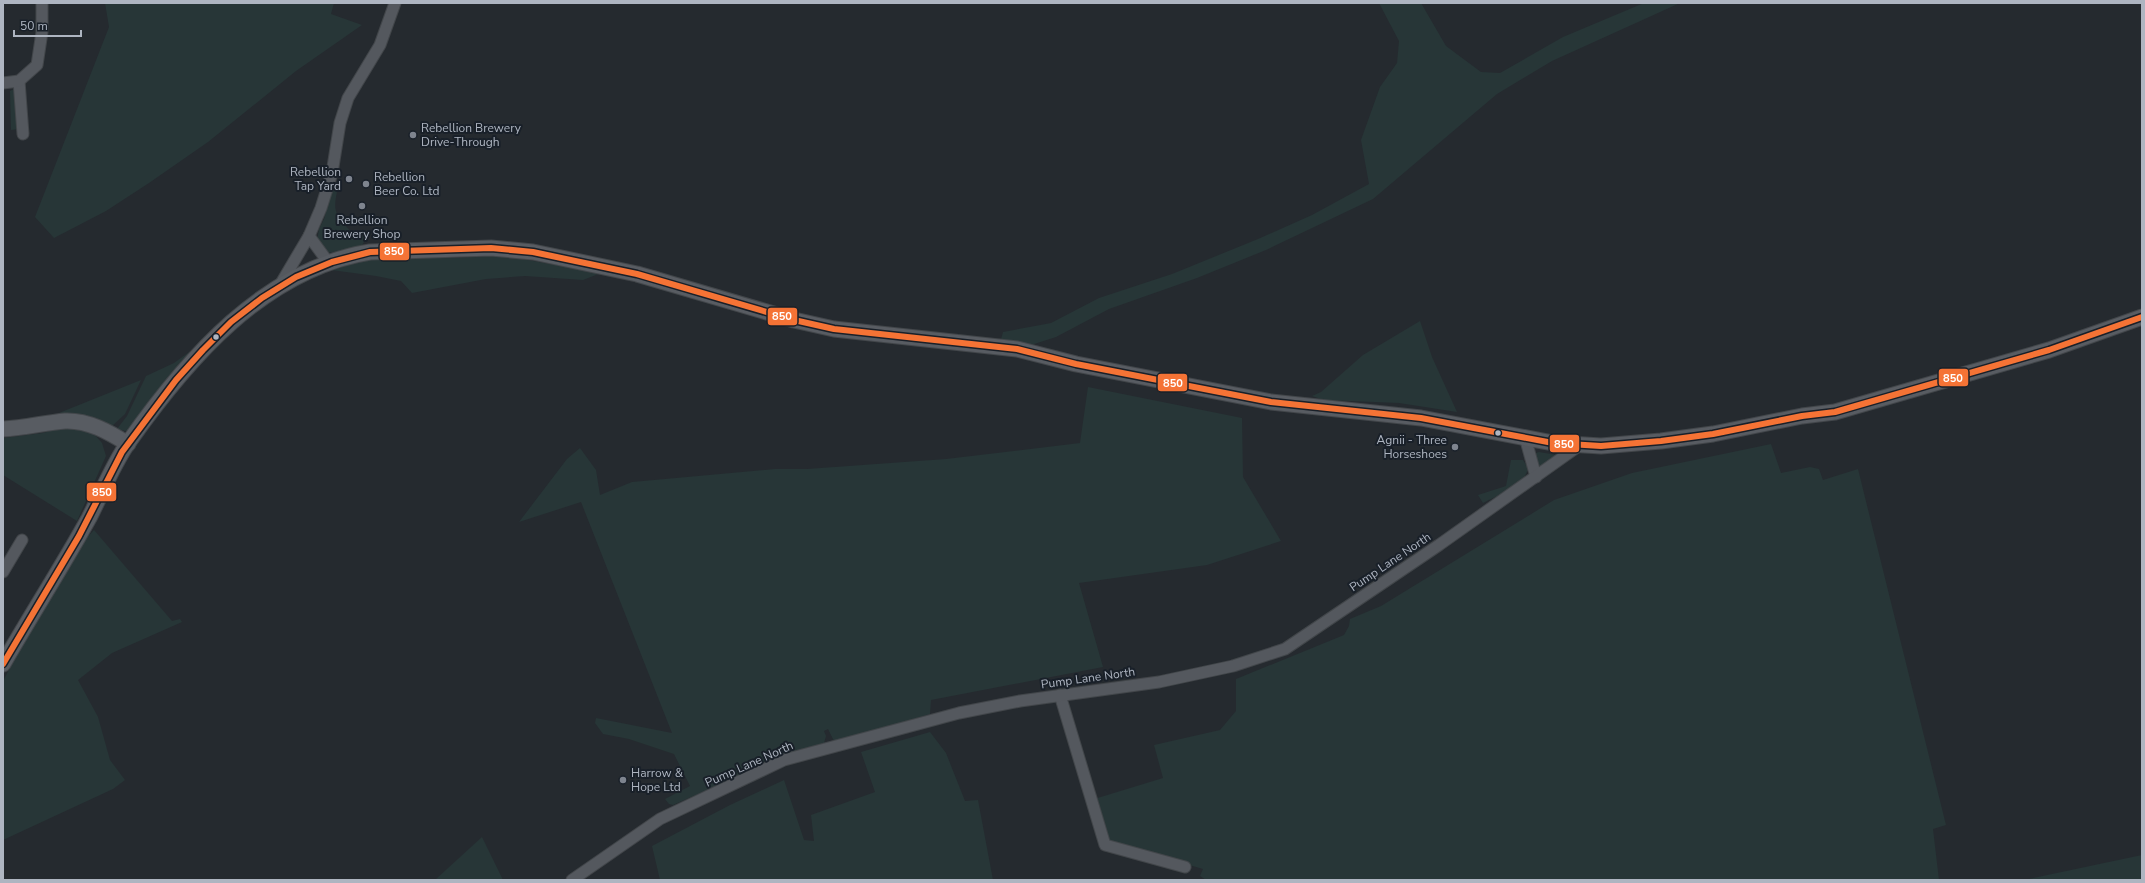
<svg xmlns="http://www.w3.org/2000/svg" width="2145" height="883" viewBox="0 0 2145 883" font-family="'Nunito Sans',sans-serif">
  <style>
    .green { fill: #273637 }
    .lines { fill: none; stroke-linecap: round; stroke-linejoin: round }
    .street-casing { stroke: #42464a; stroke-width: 13 }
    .secondary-casing { stroke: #42464a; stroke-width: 17 }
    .street { stroke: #54585e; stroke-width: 11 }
    .secondary { stroke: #585c62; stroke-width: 15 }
    .bus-1-casing { stroke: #192029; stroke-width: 9 }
    .bus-1 { stroke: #f57335; stroke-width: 6 }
    .poi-dot { fill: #7e848e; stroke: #192029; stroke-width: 1.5 }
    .bus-dot { fill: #aeb5c1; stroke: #192029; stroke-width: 1.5 }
    .labels { text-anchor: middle; stroke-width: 4; stroke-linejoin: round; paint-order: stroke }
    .poi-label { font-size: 12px; fill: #aeb5c1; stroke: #192029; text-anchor: start }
    .street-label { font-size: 12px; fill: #aeb5c1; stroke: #192029 }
    .line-badge { stroke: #192029; stroke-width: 1.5 }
    .badge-label { font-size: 11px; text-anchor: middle; font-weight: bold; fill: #fff }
  </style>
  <rect width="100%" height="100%" fill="#252a2f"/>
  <g class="green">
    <path d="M105,3H334L331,14L362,25L296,71L208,142L149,183L106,211L54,238L35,217L109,27Z"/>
    <path d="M1379,3H1421L1446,46L1481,72L1500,73L1563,37L1644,3H1680L1552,61L1497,94L1373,199L1266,250L1197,278L1109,309L1056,337L1028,346L1000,343L1003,332L1051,323L1099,298L1172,274L1258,239L1312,215L1369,184L1361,140L1380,87L1397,63L1399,41Z"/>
    <path d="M14,89L17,93L19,129L11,130L10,91Z"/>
    <path d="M334,182H339C333,211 332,211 352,233L364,235V242L360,248L327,253L317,241L319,229L324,219Z"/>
    <path d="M500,255L601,273L583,280L525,276L486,279L412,293L401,281L376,276L331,270L383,256L456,258Z"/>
    <path d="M1420,321L1432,357L1457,412L1399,403L1324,400L1312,396L1321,392L1363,355Z"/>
    <path d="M203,342L132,429L125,431L117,429L127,416L146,376L174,363Z"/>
    <path d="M141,380L125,414L112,426L44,419Z"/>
    <path d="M1088,387L1242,418L1243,477L1281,541L1207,565L1079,583L1103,667L931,700L930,714L835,743L828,729L824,731L826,736L824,743L778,756L769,751L767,752L775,758L769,763L673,805L669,804L665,799L690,786L674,754L629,739L603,734L595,723L596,718L672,733L581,502L519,522L567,459L580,448L596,470L600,495L632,482L775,469H807L946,459L1080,443Z"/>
    <path d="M64,427L93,433L102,443L106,456L77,521L3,475V438L43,433Z"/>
    <path d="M1771,444L1781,473L1810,467L1819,469L1823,480L1858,469L1946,825L1933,829L1939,880H1206L1200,876L1203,869L1107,841L1091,800L1163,778L1154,745L1220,730L1236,711V679L1344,635L1349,626L1350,619L1381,606L1554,500L1632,473Z"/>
    <path d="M1539,452L1557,455V457L1541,466L1536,464L1533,454Z"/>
    <path d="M1511,460H1523L1528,468C1525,486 1498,495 1483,503L1478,495L1506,486Z"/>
    <path d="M94,530L172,621L180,619L182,622L112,653L78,680L98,717L110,760L125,780L113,789L3,840V681L32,627L84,541Z"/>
    <path d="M930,732L946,753L965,801L978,800L993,880H660L652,846L730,805L784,780L804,840L814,841L811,815L875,792L861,752Z"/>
    <path d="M482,837L503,880H435Z"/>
    <path d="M2142,855V880H2024Z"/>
  </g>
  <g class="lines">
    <defs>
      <g id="street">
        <path d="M19,81L23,134"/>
        <path d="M3,83L19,81L37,65L42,32V3"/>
        <path d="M309,236L328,262"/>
        <path d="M280,285L309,236L321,208L332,173L340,123L348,98L380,45L395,3"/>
        <path d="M1525,437L1536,477"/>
        <path d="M3,572L22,540"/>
        <path d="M1060,695L1105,845L1185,867"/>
        <path d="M572,880L660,819L784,760L959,713L1020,701L1159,682L1233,666L1285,649L1439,545L1580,445"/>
      </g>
      <g id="secondary">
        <path d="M3,429C24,428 44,423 65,421C88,420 109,432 128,444"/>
        <path d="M3,664C31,615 62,567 89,518C102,493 112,466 128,443C187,359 264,269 370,252L491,248L533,252L637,274L794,320L834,329L1017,349L1076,364L1271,402L1421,418L1553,443L1601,446L1661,441L1713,434L1802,416L1835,412L2049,350L2142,317"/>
      </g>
    </defs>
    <use href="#street" class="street-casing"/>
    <use href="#secondary" class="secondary-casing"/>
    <use href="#street" class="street"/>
    <use href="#secondary" class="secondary"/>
    <defs>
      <path id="bus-1" d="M3,664L79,536L122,452L176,380L203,350L231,322L262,298L296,277L332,262L370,252L491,248L533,252L637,274L794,320L834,329L1017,349L1076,364L1271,402L1421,418L1553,443L1601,446L1661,441L1713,434L1802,416L1835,412L2049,350L2142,317"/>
    </defs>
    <use href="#bus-1" class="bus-1-casing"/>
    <use href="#bus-1" class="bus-1"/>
  </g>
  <g class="poi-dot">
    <circle cx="413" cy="135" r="4"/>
    <circle cx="349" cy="179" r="4"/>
    <circle cx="366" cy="184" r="4"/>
    <circle cx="362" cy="206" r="4"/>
    <circle cx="1455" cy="447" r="4"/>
    <circle cx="623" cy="780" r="4"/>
  </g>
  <g class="bus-dot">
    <circle cx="216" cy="337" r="3.5"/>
    <circle cx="1498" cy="433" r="3.5"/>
  </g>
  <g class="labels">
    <g class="poi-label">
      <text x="421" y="132">Rebellion Brewery<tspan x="421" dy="14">Drive-Through</tspan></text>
      <text x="341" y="176" text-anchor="end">Rebellion<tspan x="341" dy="14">Tap Yard</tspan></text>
      <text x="374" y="181">Rebellion<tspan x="374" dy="14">Beer Co. Ltd</tspan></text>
      <text x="362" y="224" text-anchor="middle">Rebellion<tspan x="362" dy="14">Brewery Shop</tspan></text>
      <text x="1447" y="444" text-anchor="end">Agnii - Three<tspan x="1447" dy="14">Horseshoes</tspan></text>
      <text x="631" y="777">Harrow &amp;<tspan x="631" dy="14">Hope Ltd</tspan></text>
    </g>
    <g class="street-label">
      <text transform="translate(1390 562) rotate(-34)" y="4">Pump Lane North</text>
      <text transform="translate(1088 678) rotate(-8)" y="4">Pump Lane North</text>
      <text transform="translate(749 764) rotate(-24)" y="4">Pump Lane North</text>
    </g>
  </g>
  <g class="line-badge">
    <rect x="379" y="242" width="31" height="19" rx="4" fill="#f57335"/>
    <rect x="767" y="307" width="31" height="19" rx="4" fill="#f57335"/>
    <rect x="1938" y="368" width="31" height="19" rx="4" fill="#f57335"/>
    <rect x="1157" y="373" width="31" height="19" rx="4" fill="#f57335"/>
    <rect x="1549" y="434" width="31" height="19" rx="4" fill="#f57335"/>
    <rect x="86" y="482" width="31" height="20" rx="4" fill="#f57335"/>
  </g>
  <g class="badge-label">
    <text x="394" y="255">850</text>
    <text x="782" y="320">850</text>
    <text x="1953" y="382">850</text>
    <text x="1173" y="387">850</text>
    <text x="1564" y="448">850</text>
    <text x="102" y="496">850</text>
  </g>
  <rect width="2145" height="883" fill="none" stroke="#aeb5c1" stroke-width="8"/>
  <path d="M14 30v6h67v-6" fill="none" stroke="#aeb5c1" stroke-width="2"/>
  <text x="20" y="30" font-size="12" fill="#aeb5c1" stroke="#192029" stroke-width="3" paint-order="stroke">50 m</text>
</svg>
